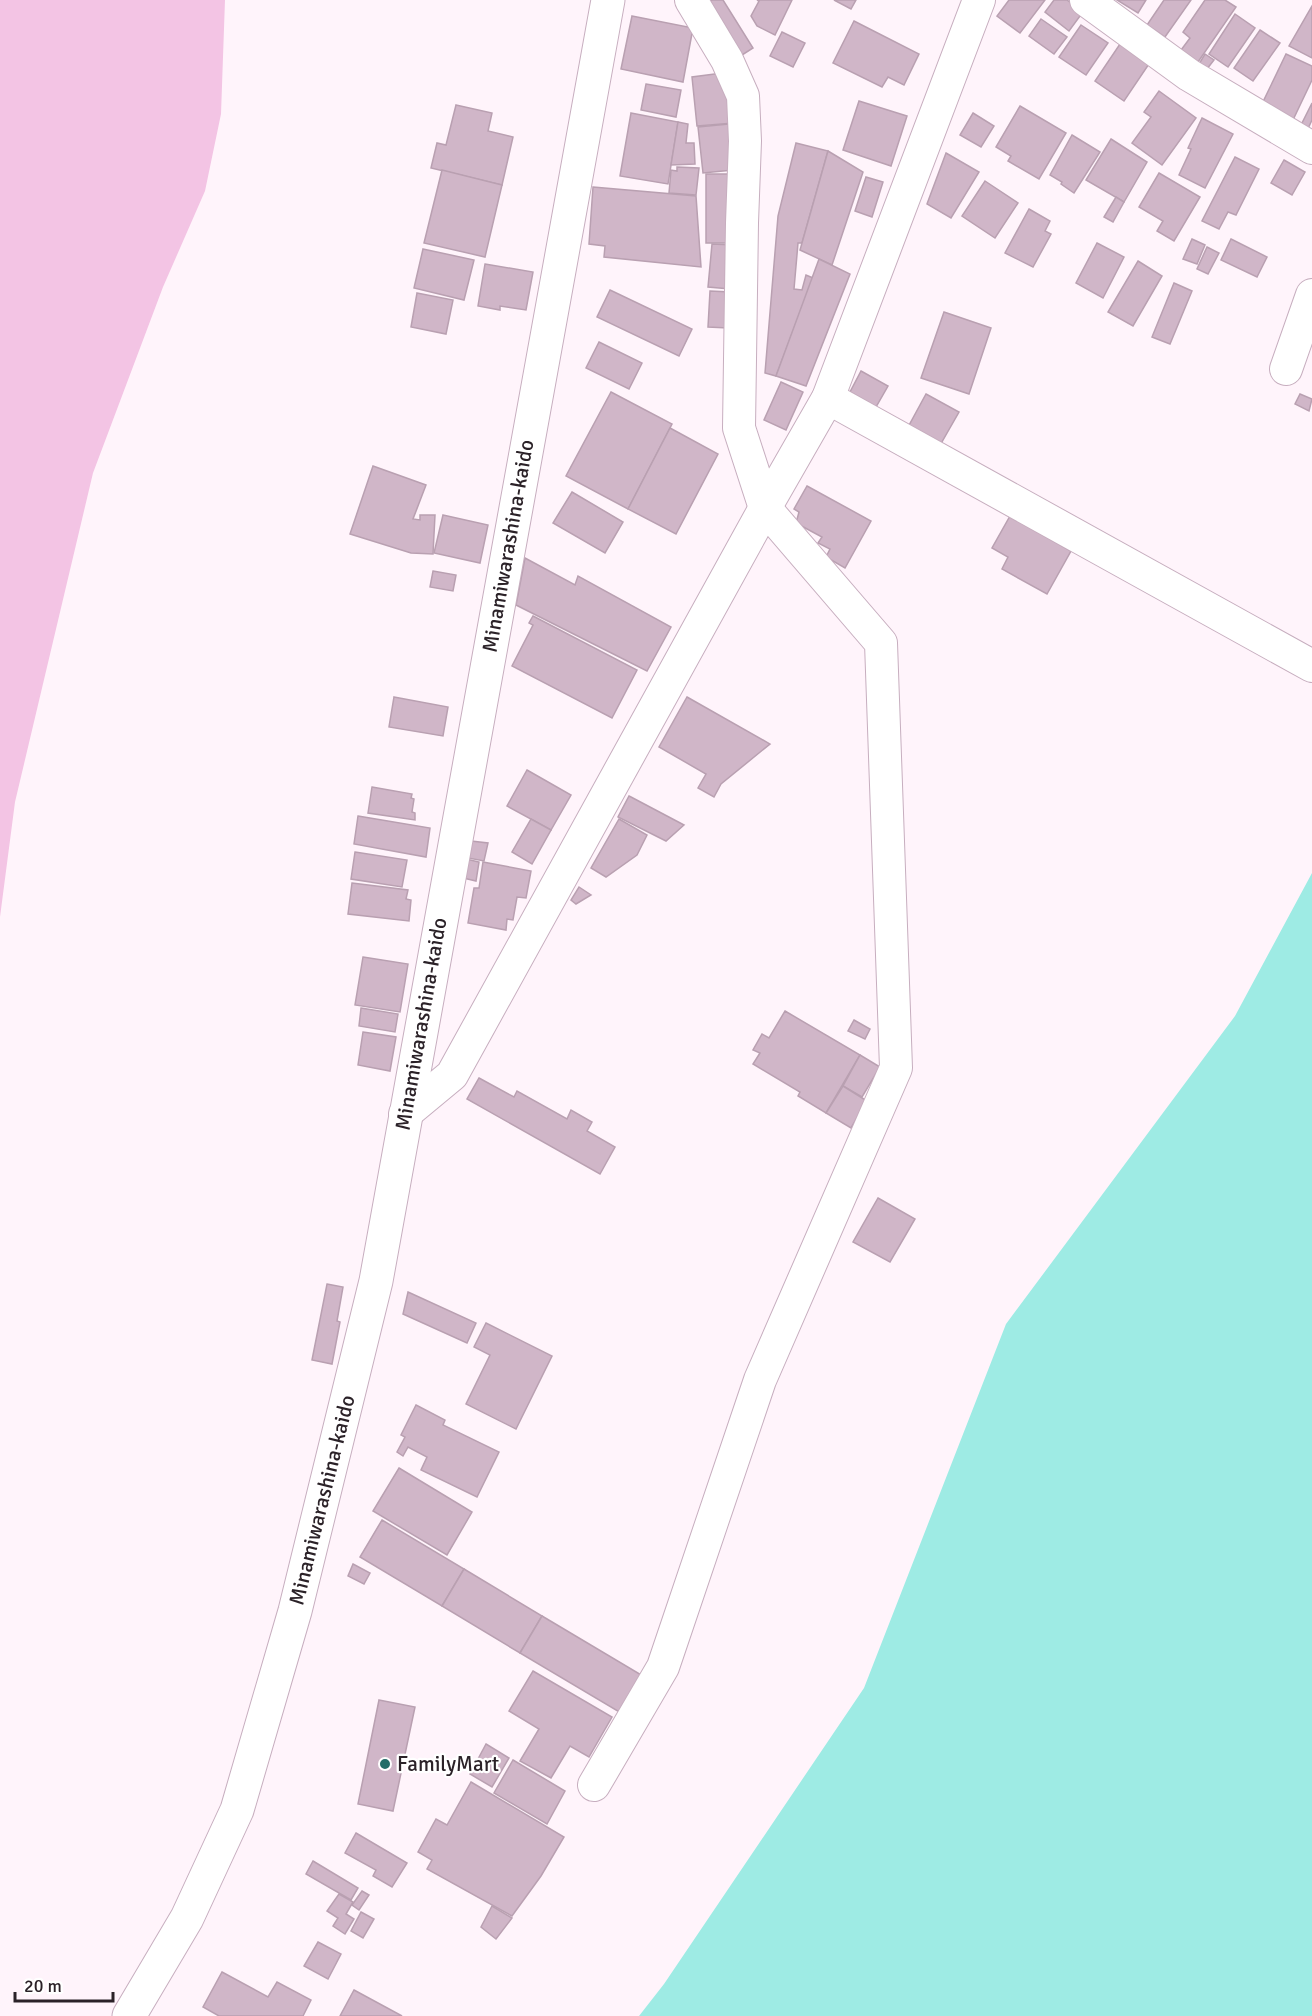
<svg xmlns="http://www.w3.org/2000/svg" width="1312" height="2016" viewBox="0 0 1312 2016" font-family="Signika,sans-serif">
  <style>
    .green { fill: #f3c4e4 }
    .water { fill: #9eebe4 }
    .building { fill: #d0b6c8; stroke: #b9a0b1; stroke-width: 1.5 }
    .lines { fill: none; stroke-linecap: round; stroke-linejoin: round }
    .minor-casing { stroke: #c7aebf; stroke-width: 34 }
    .major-casing { stroke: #c7aebf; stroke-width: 35 }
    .minor { stroke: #fff; stroke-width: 32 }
    .major { stroke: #fff; stroke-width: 33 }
    .poi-dot { fill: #226d68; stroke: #fff; stroke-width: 2 }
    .labels { text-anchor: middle; stroke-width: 4.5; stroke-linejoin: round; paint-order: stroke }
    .street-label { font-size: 21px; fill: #2b2228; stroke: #fff }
    .poi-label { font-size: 21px; fill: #2b2228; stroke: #fff; text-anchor: start }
  </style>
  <rect width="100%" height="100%" fill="#fff4fb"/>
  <path class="green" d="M0,0H225L221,114L205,191L163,287L93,473L15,802L0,917Z"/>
  <path class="water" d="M1312,873V2016H639L664,1984L864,1688L1006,1324L1235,1016Z"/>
  <g class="building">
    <path d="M712,0H723L753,48L739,57L705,4Z"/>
    <path d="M757,0H792L775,35L757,26L751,16L759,1Z"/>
    <path d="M834,0H856L851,9Z"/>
    <path d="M1009,0H1045L1020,33L997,16Z"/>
    <path d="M1054,0H1067L1083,12L1069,31L1045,12Z"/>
    <path d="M1117,0H1146L1138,13Z"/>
    <path d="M1164,0H1191L1165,37L1147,25Z"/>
    <path d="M1205,0H1225L1236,7L1198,62L1181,50L1190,38L1183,32Z"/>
    <path d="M1312,6V58L1289,46Z"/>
    <path d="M1235,14L1255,28L1228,67L1209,54Z"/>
    <path d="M632,16L693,28L683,82L621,69Z"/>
    <path d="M1041,19L1067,37L1054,54L1029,36Z"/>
    <path d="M854,21L919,54L904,85L888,77L882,87L833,63Z"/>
    <path d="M1081,25L1108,43L1086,75L1059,57Z"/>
    <path d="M1260,30L1280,43L1253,81L1234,68Z"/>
    <path d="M782,32L805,43L793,67L770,56Z"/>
    <path d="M1122,41L1151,61L1124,101L1095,81Z"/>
    <path d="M1205,54L1214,60L1207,69L1199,64Z"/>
    <path d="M1286,54L1312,66V80L1292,122L1261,106Z"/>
    <path d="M722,73L734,123L697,126L692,77Z"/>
    <path d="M646,84L681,90L676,117L641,110Z"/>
    <path d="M1159,91L1196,118L1162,165L1132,143L1151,117L1144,112Z"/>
    <path d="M859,101L907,116L891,166L843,150Z"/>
    <path d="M1312,103V120L1305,135L1298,131Z"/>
    <path d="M456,105L492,113L488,131L513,137L502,185L431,168L437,143L446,145Z"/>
    <path d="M1020,106L1066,133L1039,179L1008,161L1011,156L996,147Z"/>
    <path d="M631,113L678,122L668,184L620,176Z"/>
    <path d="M973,113L994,126L981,147L960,135Z"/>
    <path d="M1202,118L1233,134L1205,188L1179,175L1191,149L1188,148Z"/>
    <path d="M678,122L688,124L686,143H694L695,164L671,165Z"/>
    <path d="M729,124L733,170L703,173L698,127Z"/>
    <path d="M1072,135L1100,152L1074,193L1061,184L1062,182L1050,175Z"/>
    <path d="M1111,139L1147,162L1124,202L1086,180Z"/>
    <path d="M796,143L828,151L802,243H798L794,289L802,290L806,275L813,278L776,376L765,373L778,216Z"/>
    <path d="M828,151L863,172L832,265L800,250Z"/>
    <path d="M946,153L979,172L951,218L927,204Z"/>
    <path d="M1235,157L1259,169L1236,215L1228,212L1219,229L1202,221Z"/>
    <path d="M1284,160L1305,172L1292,195L1271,183Z"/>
    <path d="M677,167L699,168L696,195L669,193L671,170L677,171Z"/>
    <path d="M442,170L502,185L485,257L424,243Z"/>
    <path d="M1159,173L1200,197L1174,241L1157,231L1163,221L1139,207Z"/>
    <rect x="706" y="174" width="29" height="69"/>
    <path d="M866,177L883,182L872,217L855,211Z"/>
    <path d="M985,181L1018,203L995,238L962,216Z"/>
    <path d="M593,187L696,196L701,267L604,257L605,246L589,244Z"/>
    <path d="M1116,197L1124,202L1113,222L1104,217Z"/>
    <path d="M1029,209L1050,221L1045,231L1051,234L1033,267L1005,253Z"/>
    <path d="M1192,239L1205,245L1197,264L1183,259Z"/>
    <path d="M1231,239L1267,257L1257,277L1221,260Z"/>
    <path d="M1097,243L1124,257L1103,298L1076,283Z"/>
    <path d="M712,244L734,245L730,289L708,287Z"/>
    <path d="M1207,247L1219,253L1208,274L1197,269Z"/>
    <path d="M423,249L474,260L464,300L414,288Z"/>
    <path d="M819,259L850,274L806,386L776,376Z"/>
    <path d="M1138,261L1162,276L1133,326L1108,312Z"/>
    <path d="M485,264L533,272L526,310L500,306V310L478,306Z"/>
    <path d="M1174,283L1192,291L1170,344L1152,337Z"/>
    <path d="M610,290L692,329L679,356L597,317Z"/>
    <path d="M710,291L730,292L728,328L708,327Z"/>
    <path d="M417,293L453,300L446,334L411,327Z"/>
    <path d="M944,312L991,328L969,394L921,378Z"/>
    <path d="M599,342L642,363L629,389L586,368Z"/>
    <path d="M861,371L888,386L876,407L850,392Z"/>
    <path d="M781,382L803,392L786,430L764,420Z"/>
    <path d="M611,392L672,424L628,509L566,476Z"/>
    <path d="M926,394L959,412L939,447L907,429Z"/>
    <path d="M1300,394L1312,399L1309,411L1295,404Z"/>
    <path d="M670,428L718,454L676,534L628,509Z"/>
    <path d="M373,466L426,485L413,519L420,520V515H435L433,554L411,553L350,534Z"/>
    <path d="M807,486L871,521L845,568L826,557L830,549L818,543L822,537L796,523L799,512L794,509Z"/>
    <path d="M572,492L623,522L605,553L553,523Z"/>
    <path d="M443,515L488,525L480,563L434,553Z"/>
    <path d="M1010,516L1071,551L1047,594L1002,569L1008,557L992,548Z"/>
    <path d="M525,558L575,585L578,576L671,627L647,671L516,605Z"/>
    <path d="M433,571L456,575L453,591L430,587Z"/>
    <path d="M533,616L637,670L612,718L512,666L533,625L529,623Z"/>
    <path d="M394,697L448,707L443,736L389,727Z"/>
    <path d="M687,697L770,744L721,784L714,797L698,788L706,774L659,747Z"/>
    <path d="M527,770L571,795L551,830L507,806Z"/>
    <path d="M372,787L412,794L411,798L414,799L412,812L415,813V820L368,813Z"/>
    <path d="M629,796L631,797L684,825L666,841L618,817Z"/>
    <path d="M358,816L430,828L426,857L354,844Z"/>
    <path d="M531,819L551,830L532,864L512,852Z"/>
    <path d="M619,819L647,835L637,855L606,877L591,868Z"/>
    <path d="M471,841L488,843L484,861L468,858Z"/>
    <path d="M355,852L407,860L402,887L351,879Z"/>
    <path d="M466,859L479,862L476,881L463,878Z"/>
    <path d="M483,862L531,871L526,898L517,897L513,920L507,919L506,930L468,923L474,888H479Z"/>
    <path d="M352,883L408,890L406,899L411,900L409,921L348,914Z"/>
    <path d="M579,887L591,895L576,904L571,900Z"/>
    <path d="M363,957L408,964L400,1012L355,1005Z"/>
    <path d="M361,1008L398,1014L395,1032L359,1026Z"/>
    <path d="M785,1011L860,1055L826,1113L798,1096L800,1092L753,1064L760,1053L753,1050L762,1034L769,1038Z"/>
    <path d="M854,1020L870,1029L865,1039L848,1031Z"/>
    <path d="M363,1032L396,1037L390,1071L358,1065Z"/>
    <path d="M860,1055L880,1067L862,1097L843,1086Z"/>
    <path d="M479,1078L514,1097L517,1091L567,1119L571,1110L592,1122L587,1131L615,1147L600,1174L467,1099Z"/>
    <path d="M843,1086L867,1101L851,1128L826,1113Z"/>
    <path d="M878,1198L915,1219L890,1262L853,1242Z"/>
    <path d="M327,1284L343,1287L337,1321L340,1322L332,1364L312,1360Z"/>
    <path d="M408,1292L476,1323L467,1343L403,1314Z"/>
    <path d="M486,1323L552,1356L516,1429L466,1404L490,1355L474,1347Z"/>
    <path d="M416,1405L445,1420L443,1425L499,1452L477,1497L421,1470L427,1457L408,1447L403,1456L397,1452L405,1437L401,1435Z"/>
    <path d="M399,1468L472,1512L447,1555L373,1511Z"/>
    <path d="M382,1520L464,1569L442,1606L360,1557Z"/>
    <path d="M353,1564L370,1573L364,1584L348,1576Z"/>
    <path d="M464,1569L542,1616L520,1653L442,1606Z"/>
    <path d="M542,1616L643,1676L621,1713L520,1653Z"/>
    <path d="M533,1671L612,1717L589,1757L570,1746L551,1778L520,1761L539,1729L509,1711Z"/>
    <path d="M379,1700L415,1707L393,1811L358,1804Z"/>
    <path d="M486,1744L509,1758L492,1787L470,1774Z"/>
    <path d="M513,1760L565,1791L547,1824L494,1793Z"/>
    <path d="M471,1782L564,1837L541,1876L512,1916L427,1869L432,1860L418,1852L436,1819L447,1825Z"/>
    <path d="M356,1833L407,1863L392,1887L373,1876L376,1870L345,1853Z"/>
    <path d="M313,1861L358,1888L351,1900L306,1874Z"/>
    <path d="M362,1891L369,1895L359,1910L352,1905Z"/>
    <path d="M339,1894L353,1902L346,1914L354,1919L345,1934L333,1926L338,1918L327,1911Z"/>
    <path d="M492,1906L512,1918L496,1939L481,1927Z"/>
    <path d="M361,1912L374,1919L363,1938L351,1931Z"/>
    <path d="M318,1942L341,1954L328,1979L304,1966Z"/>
    <path d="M222,1972L268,1997L277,1982L311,2000L303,2016H219L203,2007Z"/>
    <path d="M354,1990L402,2016H340Z"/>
  </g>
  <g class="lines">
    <defs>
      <g id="minor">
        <path d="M1086,0L1189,75L1312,148"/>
        <path d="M1286,369L1312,295"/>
        <path d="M828,398L1312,666"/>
        <path d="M405,1114L452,1075L765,508L828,398L979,0"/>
        <path d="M594,1785L663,1667L760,1380L896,1068L881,643L765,508L739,428L742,223L745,141L743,96L727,60L691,0"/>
      </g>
      <path id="major" d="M129,2016L187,1918L237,1810L295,1611L376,1281L608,0"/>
    </defs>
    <use href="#minor" class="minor-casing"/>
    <use href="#major" class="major-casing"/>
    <use href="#minor" class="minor"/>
    <use href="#major" class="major"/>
  </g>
  <circle class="poi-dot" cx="385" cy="1764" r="6"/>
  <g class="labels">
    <g class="street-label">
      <text transform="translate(508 546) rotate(-80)" y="7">Minamiwarashina-kaido</text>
      <text transform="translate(421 1024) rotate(-80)" y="7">Minamiwarashina-kaido</text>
      <text transform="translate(322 1500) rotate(-76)" y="7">Minamiwarashina-kaido</text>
    </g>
    <g class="poi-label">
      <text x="397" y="1771">FamilyMart</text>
    </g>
  </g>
  <path d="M15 1992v9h98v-9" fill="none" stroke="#2b2228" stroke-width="3"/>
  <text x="24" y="1992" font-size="18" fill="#2b2228" stroke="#ffffff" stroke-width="4.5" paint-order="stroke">20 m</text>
</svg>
